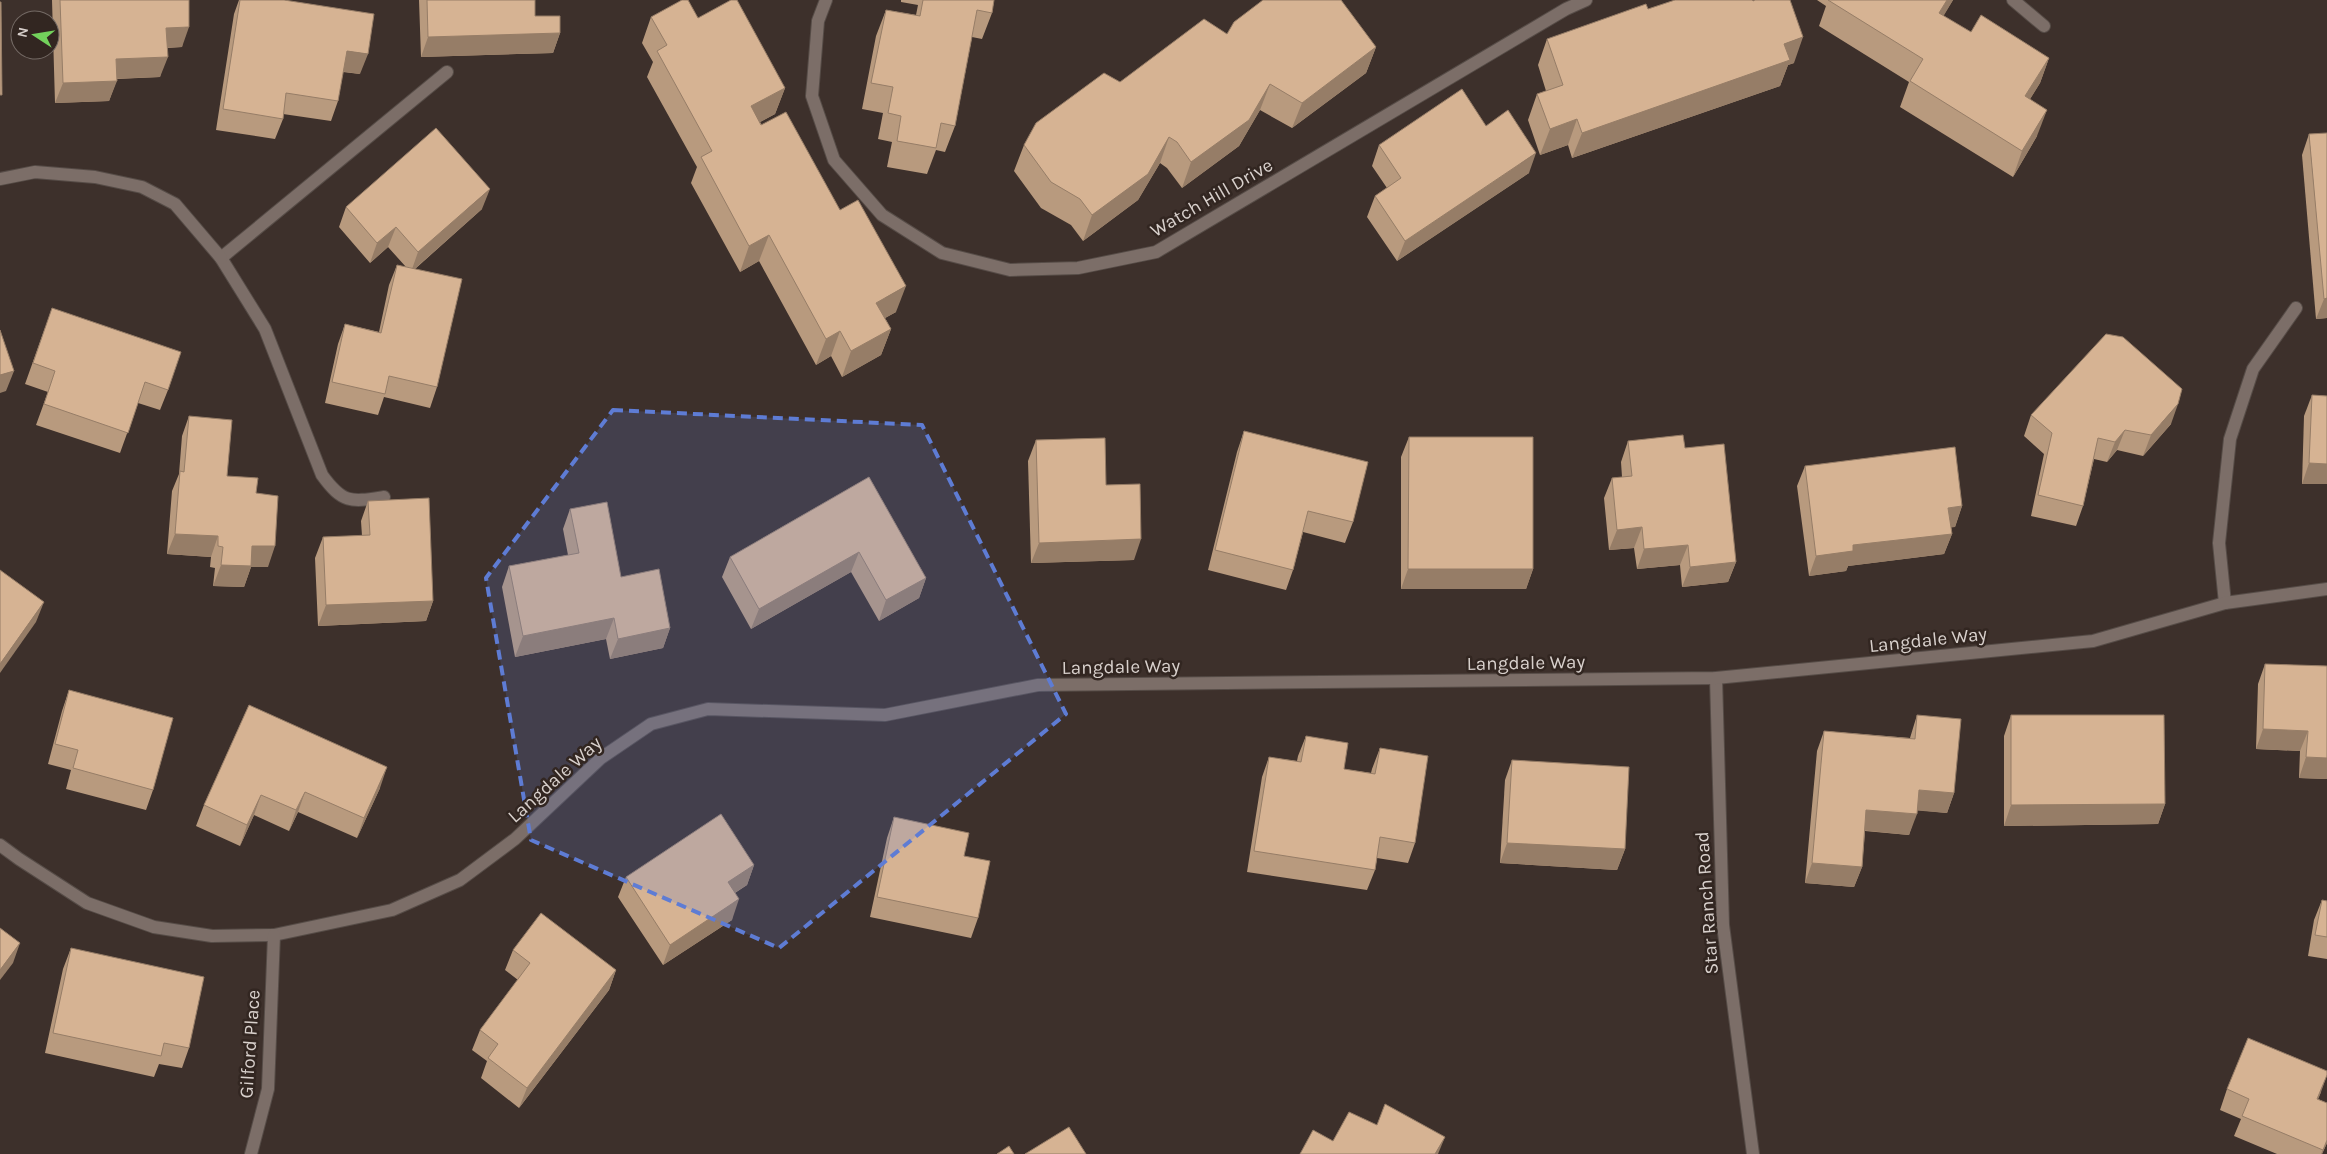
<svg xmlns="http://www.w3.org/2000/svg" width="2327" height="1154" viewBox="0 0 2327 1154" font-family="Karla,sans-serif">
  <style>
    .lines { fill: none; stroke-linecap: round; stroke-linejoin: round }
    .service-casing { stroke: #564c47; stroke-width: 14 }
    .minor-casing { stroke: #564c47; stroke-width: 14 }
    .service { stroke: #7c6e68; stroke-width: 12 }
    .minor { stroke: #7c6e68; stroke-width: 12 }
    .wall { fill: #b89a7e }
    .shaded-wall { fill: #967d67 }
    .building { fill: #d6b393; stroke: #967d67 }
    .marked { fill: #5e7cd4; fill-opacity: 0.2; stroke: #5e7cd4; stroke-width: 4; stroke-dasharray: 10 6; stroke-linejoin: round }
    .labels { text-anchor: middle; stroke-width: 5; stroke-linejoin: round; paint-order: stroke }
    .street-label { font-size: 19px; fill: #d8d0cc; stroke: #322621 }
  </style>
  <rect width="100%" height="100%" fill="#3d302b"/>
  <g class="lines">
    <defs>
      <g id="service">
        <path d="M2013,0L2044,26"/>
        <path d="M384,497C351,502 343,504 322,475L265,329L221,258L447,72"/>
        <path d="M2225,603L2219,543L2230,439L2253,369L2296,308"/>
      </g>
      <g id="minor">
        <path d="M826,0L818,21L812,96L834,160L882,215L942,253L1010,270L1078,268L1156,252L1566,9L1586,0"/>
        <path d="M0,179L35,172L95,177L142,187L175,204L221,258"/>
        <path d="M1716,678L1723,925L1753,1154"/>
        <path d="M0,845L19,859L87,903L154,927L212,936L274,935L392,910L460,880L515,839L601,758L651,724L708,709L885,715L1038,685L1716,678L2093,641L2225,603L2327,589"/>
        <path d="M251,1154L268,1089L274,935"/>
      </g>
    </defs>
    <use href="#service" class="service-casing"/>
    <use href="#minor" class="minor-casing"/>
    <use href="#service" class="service"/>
    <use href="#minor" class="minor"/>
  </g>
  <g class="wall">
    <path d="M52,0H189L182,47L167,48L160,77L117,79L109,101L55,103Z"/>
    <path d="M239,0H284L360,74L343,72L338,101L331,121L283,114V119L275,139L216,130L234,14Z"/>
    <path d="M419,0H535V16L560,33L553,53L421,57Z"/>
    <path d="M901,0H994L992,13L982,39L972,37L955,126L945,152L936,150L927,174L887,167L892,142L878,139L883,113L862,109L876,36L886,10L916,15L918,5L901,2Z"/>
    <path d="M1817,0H1953L1943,16L1971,32L2049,58L2040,83L2030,99L2037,136L2013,177L1900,107L1909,82L1819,26L1826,6Z"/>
    <path d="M651,17L698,18L785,88L775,114L760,122L896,312L885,318L891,329L881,355L842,377L831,356L816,365L759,261L740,272L691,183L697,167L647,77L653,62L642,43Z"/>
    <path d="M1547,39L1794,63L1788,65L1780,86L1572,158L1568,145L1540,155L1528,120L1537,94L1546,91L1538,65Z"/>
    <path d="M1376,47L1366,73L1292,128L1260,110L1239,146L1182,188L1167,168L1160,163L1138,200L1083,241L1071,225L1041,208L1014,171L1024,145L1120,82Z"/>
    <path d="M1486,126L1529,173L1397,261L1367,217L1375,196L1387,188L1372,166L1379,145Z"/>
    <path d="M2309,134L2327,318L2316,319L2302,155Z"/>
    <path d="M346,207L482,209L415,269L437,387L430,408L384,397L378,415L325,403L338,344L345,324L379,332L389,285L397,265L406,267L388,247L370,263L339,227Z"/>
    <path d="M45,328L168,390L160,410L138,403L120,453L36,425L48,392L25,384Z"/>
    <path d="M2312,395L2327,396V484H2302L2304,416Z"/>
    <path d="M2031,415L2171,424L2143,456L2117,450L2107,462L2094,459L2083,506L2076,526L2031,516L2044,454L2024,436Z"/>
    <path d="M189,416L227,476L256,493L268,567H251L244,587L213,586L215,568L210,567L211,557L167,554L172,491L179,474L182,436Z"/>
    <path d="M1244,431L1353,522L1345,543L1303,532L1293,570L1286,590L1208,570L1237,452Z"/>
    <path d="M1409,437L1533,569L1526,589H1401V457Z"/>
    <path d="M1036,440L1106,485L1134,560L1031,563L1028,461Z"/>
    <path d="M1628,441L1736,562L1728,582L1682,587L1680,565L1637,569L1634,548L1609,550L1604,498L1612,478L1622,477L1621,462Z"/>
    <path d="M1805,466L1962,506L1955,527H1951L1952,534L1944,554L1848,566L1846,571L1809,576L1797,486Z"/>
    <path d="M869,477L926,578L919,598L879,621L851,572L751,629L722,577L730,557Z"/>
    <path d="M368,501L433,601L426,621L318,626L315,558L323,537L362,536L361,521Z"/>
    <path d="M570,509L621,577L670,628L663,648L610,659L606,639L515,657L502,587L509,566L568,555L563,529Z"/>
    <path d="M2265,664L2327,666V779L2299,778L2300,751L2256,749L2258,684Z"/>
    <path d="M69,690L153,790L146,810L66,789L71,770L48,764L62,711Z"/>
    <path d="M249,705L380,788L357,838L298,812L289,831L254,815L240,846L196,826L204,805Z"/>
    <path d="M1917,715L1954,793L1947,813L1917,810L1909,835L1865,831L1862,867L1854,887L1805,883L1817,751L1824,731L1910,738Z"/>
    <path d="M2011,715L2165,804L2158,824L2004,826V736Z"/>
    <path d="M1306,736L1344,769L1371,773L1372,769L1380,748L1415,843L1408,863L1377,858L1375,870L1367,890L1247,872L1262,777L1269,757L1297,761L1298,756Z"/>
    <path d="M1512,760L1625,849L1617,870L1500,863L1505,780Z"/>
    <path d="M894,817L964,856L978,918L971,938L870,917L887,838Z"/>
    <path d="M754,865L747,885L735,893L732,920L663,965L618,897L626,877Z"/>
    <path d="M2322,900L2327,901V959L2308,956L2314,920Z"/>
    <path d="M71,948L189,1048L182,1068L159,1064L154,1077L45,1053L63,969Z"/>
    <path d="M513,950L616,970L609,990L519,1108L481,1078L487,1061L472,1050L480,1030L518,980L505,970Z"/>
    <path d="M2227,1089L2321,1092L2318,1099L2327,1103V1143L2322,1154H2277L2234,1136L2241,1119L2220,1110Z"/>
  </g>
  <g class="shaded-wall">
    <path d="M1947,0H1953L1930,39L1939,13Z"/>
    <path d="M189,27L182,47L159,48L166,28Z"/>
    <path d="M560,33L553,53L421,57L428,37Z"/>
    <path d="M1803,37L1794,63L1788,65L1780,86L1572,158L1582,133L1784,44Z"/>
    <path d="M1376,47L1366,73L1292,128L1302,103Z"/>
    <path d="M347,51L368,54L360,74L339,71Z"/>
    <path d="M168,57L160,77L109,79L116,59Z"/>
    <path d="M2049,58L2040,83L2016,122L2025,96Z"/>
    <path d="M117,81L109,101L55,103L63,83Z"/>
    <path d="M1270,84L1260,110L1239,146L1182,188L1191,162Z"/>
    <path d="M785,88L775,114L742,132L751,106Z"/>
    <path d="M2047,110L2037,136L2013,177L2022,151Z"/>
    <path d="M1577,119L1568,145L1540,155L1550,129Z"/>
    <path d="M1169,137L1160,163L1138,200L1083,241L1092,215Z"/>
    <path d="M1536,153L1529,173L1397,261L1405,241Z"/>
    <path d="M490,189L482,209L411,272L418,252Z"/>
    <path d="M396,227L388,247L370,263L377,243Z"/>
    <path d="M769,235L759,261L740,272L749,246Z"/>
    <path d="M906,286L896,312L867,328L876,303Z"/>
    <path d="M2327,298V318L2316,319L2324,299Z"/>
    <path d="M891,329L881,355L842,377L851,351Z"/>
    <path d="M840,331L831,356L816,365L826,339Z"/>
    <path d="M14,371L6,391L0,393V375Z"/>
    <path d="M2178,404L2171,424L2143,456L2151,435Z"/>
    <path d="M2125,430L2117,450L2107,462L2115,442Z"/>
    <path d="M2309,463L2327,464V484H2302Z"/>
    <path d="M1962,506L1955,527L1941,529L1948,508Z"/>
    <path d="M1642,527L1634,548L1609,550L1617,530Z"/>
    <path d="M175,534L218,536L211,557L167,554Z"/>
    <path d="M1952,534L1944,554L1848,566L1846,571L1809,576L1816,556L1853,545Z"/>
    <path d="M1141,539L1134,560L1031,563L1039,543Z"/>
    <path d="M1688,545L1680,565L1637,569L1644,549Z"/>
    <path d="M252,546H275L268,567H251L244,587L213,586L221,565Z"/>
    <path d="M859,552L851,572L751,629L759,609Z"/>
    <path d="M1736,562L1728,582L1682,587L1690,567Z"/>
    <path d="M1408,569H1533L1526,589H1401Z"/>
    <path d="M926,578L919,598L879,621L886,600Z"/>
    <path d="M433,601L426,621L318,626L326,605Z"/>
    <path d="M44,602L36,622L0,673V664Z"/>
    <path d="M614,618L606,639L515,657L523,636Z"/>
    <path d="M670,628L663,648L610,659L618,639Z"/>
    <path d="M2263,729L2308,731L2300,751L2256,749Z"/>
    <path d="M2306,757L2327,758V779L2299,778Z"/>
    <path d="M387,767L380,788L357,838L364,818Z"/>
    <path d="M1919,790L1954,793L1947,813L1911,810Z"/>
    <path d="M305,792L298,812L289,831L296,810Z"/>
    <path d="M261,795L254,815L240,846L247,825Z"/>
    <path d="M2165,804L2158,824L2004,826L2011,805Z"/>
    <path d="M1866,810L1917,814L1909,835L1859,830Z"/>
    <path d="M1507,843L1625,849L1617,870L1500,863Z"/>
    <path d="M1812,863L1862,867L1854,887L1805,883Z"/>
    <path d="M754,865L747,885L720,902L728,882Z"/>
    <path d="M739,899L732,920L663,965L670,945Z"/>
    <path d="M20,943L13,963L0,980V970Z"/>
    <path d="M616,970L609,990L519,1108L527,1088Z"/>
    <path d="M2327,1075L2321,1092L2310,1119L2317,1099Z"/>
    <path d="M1445,1137L1438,1154H1435Z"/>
    <path d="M2327,1140V1143L2322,1154H2321Z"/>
  </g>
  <g class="building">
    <path d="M60,0H189V27L166,28L168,57L116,59L117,81L63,83Z"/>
    <path d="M240,0H284L374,14L368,54L347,51L338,101L286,93L283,119L223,109Z"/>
    <path d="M427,0H535V16H560V33L428,37Z"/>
    <path d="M682,0H688L698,18L731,0H737L785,88L751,106L761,125L786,112L840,210L858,200L906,286L876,303L891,329L851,351L840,331L826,339L769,235L749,246L701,157L712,151L657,51L667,45L651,17Z"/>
    <path d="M923,0H994L992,13L977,10L955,126L941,123L936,148L897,141L901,116L888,113L893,87L871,83L886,10L920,16Z"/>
    <path d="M1263,0H1341L1376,47L1302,103L1270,84L1249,120L1191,162L1177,142L1169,137L1148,174L1092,215L1080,199L1051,182L1024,145L1036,123L1104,73L1120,82L1204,19L1227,34L1234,22Z"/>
    <path d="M1675,0H1752L1753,1L1755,0H1790L1803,37L1784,44L1790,60L1582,133L1577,119L1550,129L1537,94L1563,85L1547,39L1646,4L1648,9Z"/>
    <path d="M1828,0H1947L1939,13L1971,32L1981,15L2049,58L2025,96L2047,110L2022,151L1910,81L1923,59Z"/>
    <path d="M0,2H1L2,95H0Z"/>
    <path d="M1462,89L1486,126L1508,110L1536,153L1405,241L1375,196L1401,178L1379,145Z"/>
    <path d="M436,128L490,189L418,252L396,227L377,243L346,207Z"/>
    <path d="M2327,133V298L2324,299L2309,134Z"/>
    <path d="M397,265L462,279L437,387L389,376L385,394L332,382L345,324L381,333Z"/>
    <path d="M52,308L181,352L168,390L145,382L128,433L44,404L55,371L33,363Z"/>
    <path d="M0,330L14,371L0,375Z"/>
    <path d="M2106,334L2123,337L2182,389L2178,404L2151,435L2125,430L2115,442L2098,438L2083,506L2038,495L2052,433L2031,415Z"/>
    <path d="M2312,395L2327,396V464L2309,463Z"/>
    <path d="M189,416L232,420L227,476L258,478L256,493L278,496L275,546H252L251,566L221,565L223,547L218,546V536L175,534L180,471L184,472Z"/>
    <path d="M1244,431L1368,462L1353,522L1308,511L1293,570L1215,550Z"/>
    <path d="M1683,435L1685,448L1724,444L1736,562L1690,567L1688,545L1644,549L1642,527L1617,530L1612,478L1632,476L1628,441Z"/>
    <path d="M1409,437H1533V569H1408Z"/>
    <path d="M1105,438L1106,485L1140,484L1141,539L1039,543L1036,440Z"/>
    <path d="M1955,447L1962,506L1948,508L1952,534L1853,545V551L1816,556L1805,466Z"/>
    <path d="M869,477L926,578L886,600L859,552L759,609L730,557Z"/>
    <path d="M429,498L433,601L326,605L323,537L370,535L368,501Z"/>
    <path d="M607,502L621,577L659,569L670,628L618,639L614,618L523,636L509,566L579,553L570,509Z"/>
    <path d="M0,570L44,602L0,664Z"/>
    <path d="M2265,664L2327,666V758L2306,757L2308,731L2263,729Z"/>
    <path d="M69,690L173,718L153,790L73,768L78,750L55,744Z"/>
    <path d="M249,705L387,767L364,818L305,792L296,810L261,795L247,825L204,805Z"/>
    <path d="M1917,715L1961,719L1954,793L1919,790L1917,814L1866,810L1862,867L1812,863L1824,731L1915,739Z"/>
    <path d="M2011,715H2164L2165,804L2011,805Z"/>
    <path d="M1306,736L1348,743L1344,769L1375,774L1380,748L1428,756L1415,843L1380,837L1375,870L1254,851L1269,757L1301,762Z"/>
    <path d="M1512,760L1629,767L1625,849L1507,843Z"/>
    <path d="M721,814L754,865L728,882L739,899L670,945L626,877Z"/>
    <path d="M894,817L969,833L964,856L990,861L978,918L877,897Z"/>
    <path d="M2322,900L2327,901V937L2315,935Z"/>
    <path d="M541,913L616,970L527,1088L488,1058L498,1044L480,1030L530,963L513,950Z"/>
    <path d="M0,928L20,943L0,970Z"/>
    <path d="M71,948L204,977L189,1048L164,1043L161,1056L53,1033Z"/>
    <path d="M2248,1038L2327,1071V1075L2317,1099L2327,1103V1140L2323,1150L2242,1116L2249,1099L2227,1089Z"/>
    <path d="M1385,1104L1445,1137L1435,1154H1300L1313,1130L1333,1141L1349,1112L1377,1125Z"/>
    <path d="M1069,1127L1086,1154H1025Z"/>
    <path d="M1009,1146L1014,1154H997Z"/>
  </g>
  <path class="marked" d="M613,410L922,425L1066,714L779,948L531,840L486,578Z"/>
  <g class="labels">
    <g class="street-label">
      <text transform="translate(1211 197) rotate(-30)" y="7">Watch Hill Drive</text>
      <text transform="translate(1928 639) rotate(-6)" y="7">Langdale Way</text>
      <text transform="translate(1526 662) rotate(-1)" y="7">Langdale Way</text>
      <text transform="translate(1121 666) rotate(-1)" y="7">Langdale Way</text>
      <text transform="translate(554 779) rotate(-42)" y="7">Langdale Way</text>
      <text transform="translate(1706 903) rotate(-94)" y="7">Star Ranch Road</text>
      <text transform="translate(249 1044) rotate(-86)" y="7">Gilford Place</text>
    </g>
  </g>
  <g transform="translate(35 35) rotate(282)"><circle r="24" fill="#322621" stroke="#746a65"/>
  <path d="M0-4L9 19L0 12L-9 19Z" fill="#73d25c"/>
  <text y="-8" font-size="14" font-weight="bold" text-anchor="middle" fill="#d8d0cc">N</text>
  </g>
</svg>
